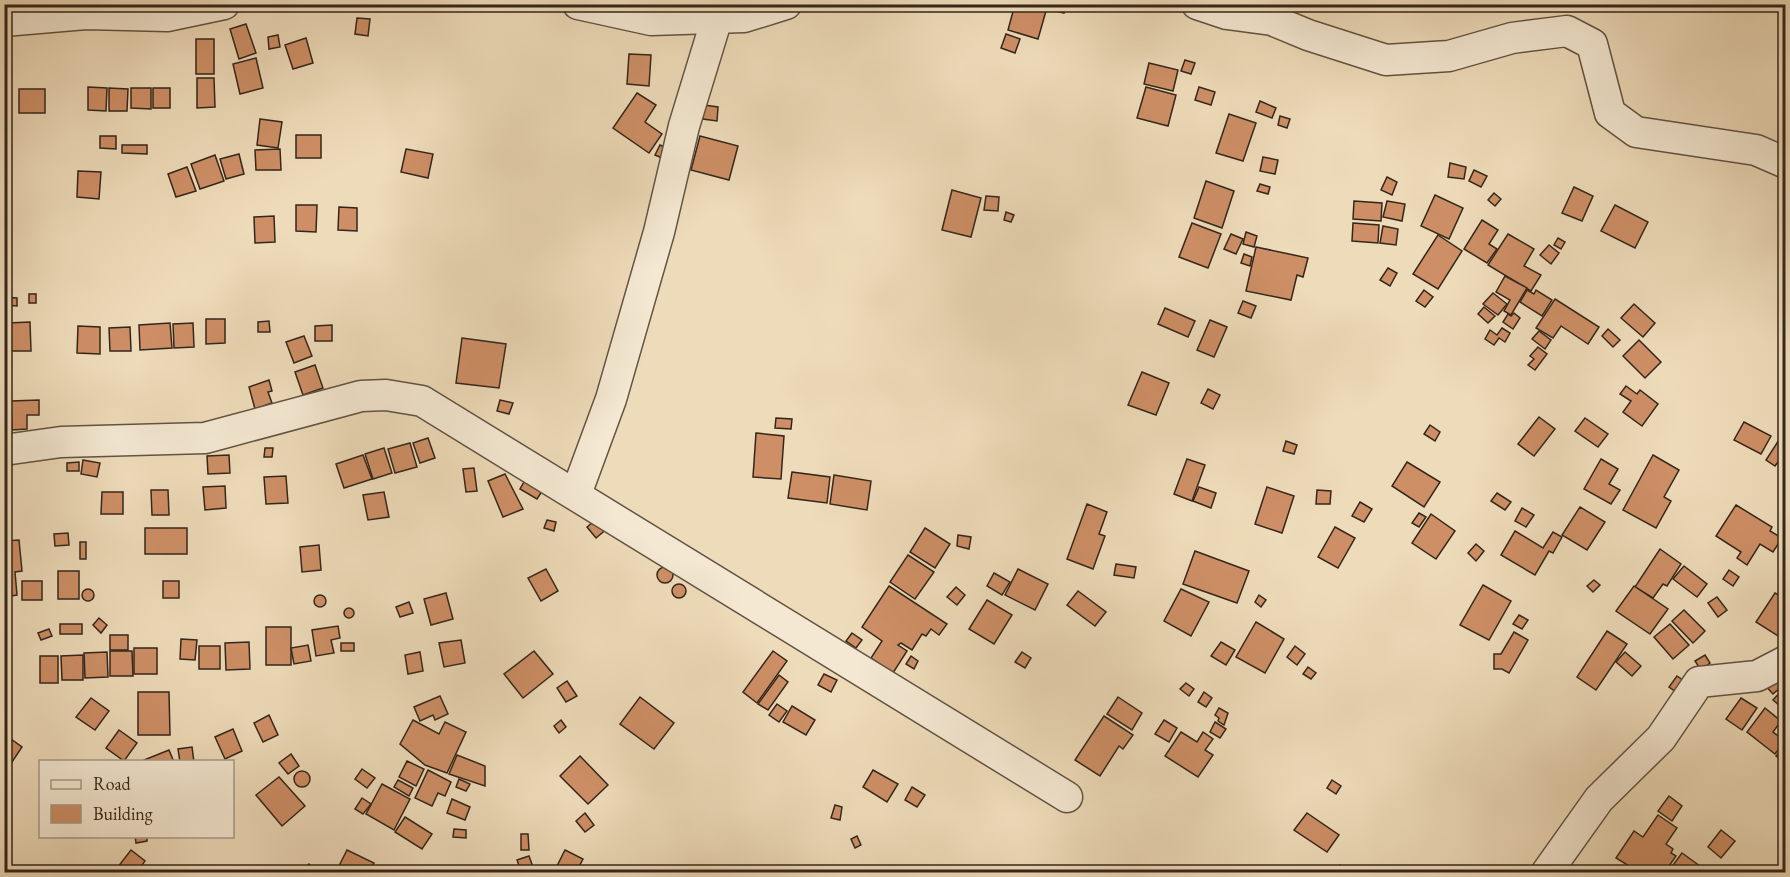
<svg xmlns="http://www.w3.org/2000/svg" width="1790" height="877" viewBox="0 0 1790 877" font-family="'EB Garamond',serif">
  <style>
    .building { fill: #ce8f66; stroke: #34261b; stroke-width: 1.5 }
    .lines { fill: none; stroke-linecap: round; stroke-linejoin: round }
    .minor-casing { stroke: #625342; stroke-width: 33 }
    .minor { stroke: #f4e8d2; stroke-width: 30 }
  </style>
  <rect width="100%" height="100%" fill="#eedbb9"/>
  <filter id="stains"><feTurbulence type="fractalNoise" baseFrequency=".00333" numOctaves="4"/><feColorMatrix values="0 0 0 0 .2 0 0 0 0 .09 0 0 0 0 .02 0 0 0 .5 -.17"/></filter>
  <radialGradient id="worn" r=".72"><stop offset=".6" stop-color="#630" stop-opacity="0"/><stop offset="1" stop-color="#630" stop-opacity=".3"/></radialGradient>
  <g class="building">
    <rect x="356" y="4" width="37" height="7"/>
    <path d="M1015,4H1048L1038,39L1008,30Z"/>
    <path d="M1057,4H1066L1064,13L1056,11Z"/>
    <path d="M357,18L370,19L368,36L355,34Z"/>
    <path d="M246,24L256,53L239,59L230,29Z"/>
    <path d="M1006,34L1020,39L1015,53L1001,48Z"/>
    <path d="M278,35L280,47L269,49L268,37Z"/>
    <path d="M306,38L313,63L293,69L285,45Z"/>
    <rect x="196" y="39" width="18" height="35"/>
    <path d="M629,54L651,55L649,86L627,84Z"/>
    <path d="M256,58L263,88L240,94L233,64Z"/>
    <path d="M1185,60L1195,63L1191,74L1181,71Z"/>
    <path d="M1149,63L1178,70L1173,91L1144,84Z"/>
    <path d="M197,78H214L215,107L197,108Z"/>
    <path d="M88,87L107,88L106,111L88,110Z"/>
    <path d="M1146,87L1176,95L1168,126L1137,118Z"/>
    <path d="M1199,87L1215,92L1211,105L1195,100Z"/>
    <path d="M109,88L128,89L127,111H109Z"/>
    <path d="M131,88H151V109L131,108Z"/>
    <rect x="153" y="88" width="17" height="20"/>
    <rect x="19" y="89" width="26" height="24"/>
    <path d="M637,93L656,105L645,122L662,134L649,153L613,128Z"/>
    <path d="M1260,101L1276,108L1272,118L1256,112Z"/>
    <path d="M704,105L718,107L717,121L703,119Z"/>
    <path d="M1229,114L1256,123L1243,161L1216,153Z"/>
    <path d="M1280,116L1290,119L1287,128L1278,125Z"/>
    <path d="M260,119L282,122L278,148L257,145Z"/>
    <rect x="296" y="135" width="25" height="23"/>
    <path d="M100,136H116V149L100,148Z"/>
    <path d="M700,136L738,146L729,180L691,170Z"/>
    <path d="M122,145H147V154L122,153Z"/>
    <path d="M660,145L671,150L667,160L655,155Z"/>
    <path d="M280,149L281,170H256L255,150Z"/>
    <path d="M406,149L433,154L428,178L401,172Z"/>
    <path d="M239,154L244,174L226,179L220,159Z"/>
    <path d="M215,155L224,181L200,189L191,164Z"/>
    <path d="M1263,157L1278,160L1275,174L1260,171Z"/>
    <path d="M1450,163L1466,167L1464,179L1448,177Z"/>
    <path d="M187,167L196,191L176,197L168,174Z"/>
    <path d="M1474,170L1487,176L1481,187L1469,181Z"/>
    <path d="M78,171L101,172L99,199L77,197Z"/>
    <path d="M1387,177L1397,182L1392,195L1381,190Z"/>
    <path d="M1206,181L1234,191L1222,228L1194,218Z"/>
    <path d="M1260,184L1270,187L1268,194L1257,191Z"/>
    <path d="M1574,187L1593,196L1582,221L1562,213Z"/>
    <path d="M952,190L981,198L971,237L942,230Z"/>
    <path d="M1494,193L1501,199L1495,206L1488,200Z"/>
    <path d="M1435,195L1463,208L1449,239L1421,226Z"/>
    <path d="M986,196L999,197L998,211L984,210Z"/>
    <path d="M1354,201L1382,203L1381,221L1353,219Z"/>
    <path d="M1387,201L1405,204L1402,221L1383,217Z"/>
    <path d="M296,205H317L316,232L296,231Z"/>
    <path d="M1615,205L1648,222L1635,248L1601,231Z"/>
    <path d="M339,207L357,208V231L338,230Z"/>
    <path d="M1006,212L1014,215L1011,222L1004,220Z"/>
    <path d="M274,216L275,242L255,243L254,217Z"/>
    <path d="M1482,220L1498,230L1489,244L1497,249L1487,263L1464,249Z"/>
    <path d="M1192,223L1221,234L1208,268L1179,257Z"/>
    <path d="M1353,223L1379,225L1378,243L1352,241Z"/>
    <path d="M1383,226L1398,229L1396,245L1380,243Z"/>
    <path d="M1246,232L1257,236L1254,247L1243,244Z"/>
    <path d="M1231,234L1243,239L1236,254L1224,249Z"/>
    <path d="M1508,234L1534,249L1524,266L1541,275L1531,291L1488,265Z"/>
    <path d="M1438,235L1462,251L1438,289L1413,274Z"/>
    <path d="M1558,238L1565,242L1561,249L1554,245Z"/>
    <path d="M1549,245L1559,253L1551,264L1540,255Z"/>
    <path d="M1256,247L1308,258L1303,277L1297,275L1291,300L1246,291Z"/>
    <path d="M1244,254L1252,257L1250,266L1241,263Z"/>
    <path d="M1388,268L1397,273L1390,286L1380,280Z"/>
    <path d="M1505,276L1527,288L1511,315L1504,311L1510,300L1496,292Z"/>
    <path d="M1424,290L1433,297L1425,307L1416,301Z"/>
    <path d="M1527,290L1534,294L1536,290L1552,300L1542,316L1520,302Z"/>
    <path d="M1493,293L1507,304L1498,315L1483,304Z"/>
    <rect x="29" y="294" width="7" height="9"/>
    <path d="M4,297L17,298V306L4,305Z"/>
    <path d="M1555,299L1599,327L1588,344L1561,326L1553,338L1536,328Z"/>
    <path d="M1243,301L1256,306L1251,318L1238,313Z"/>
    <path d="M1634,304L1655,323L1643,337L1621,318Z"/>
    <path d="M1484,307L1495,316L1488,323L1478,314Z"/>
    <path d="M1165,308L1195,321L1188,337L1158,324Z"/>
    <path d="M1514,313L1520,318L1513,329L1503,322L1508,314L1511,316Z"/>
    <path d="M206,319H225V343L206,344Z"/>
    <path d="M1210,320L1227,327L1214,357L1197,350Z"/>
    <path d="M269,321L270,332H258V322Z"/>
    <path d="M30,322L31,351H9L8,323Z"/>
    <path d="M170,323L172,348L140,350L139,325Z"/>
    <path d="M193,323L194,347L174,348L173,324Z"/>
    <path d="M332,325V341H315V326Z"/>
    <path d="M78,326L100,327V354L77,353Z"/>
    <path d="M130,327L131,351H110L109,328Z"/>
    <path d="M1502,328L1510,333L1505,342L1499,338L1494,345L1485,339L1490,330L1497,335Z"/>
    <path d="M1608,329L1620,340L1613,347L1602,336Z"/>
    <path d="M1539,331L1551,340L1545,349L1532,339Z"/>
    <path d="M304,336L312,356L294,363L286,342Z"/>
    <path d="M462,338L506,344L499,388L456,383Z"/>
    <path d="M1639,340L1661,362L1645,378L1623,356Z"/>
    <path d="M1538,347L1547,354L1535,370L1528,365L1534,359L1530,356Z"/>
    <path d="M315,365L323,388L303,395L295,372Z"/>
    <path d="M1142,372L1169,383L1156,415L1128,405Z"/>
    <path d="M269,380L272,391L268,392L272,403L255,409L249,387Z"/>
    <path d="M1626,386L1637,394L1640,390L1658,404L1642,426L1623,412L1631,401L1620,394Z"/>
    <path d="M1208,389L1220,395L1213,409L1201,403Z"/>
    <path d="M39,400V415H27V429L12,430L11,401Z"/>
    <path d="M500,400L513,403L509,414L497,411Z"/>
    <path d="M4,403L8,431H4Z"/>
    <path d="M1539,417L1555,429L1534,456L1518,444Z"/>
    <path d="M776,418L792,419L791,429L775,428Z"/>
    <path d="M1585,418L1608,434L1598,447L1575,431Z"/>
    <path d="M1744,422L1771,436L1761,454L1734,440Z"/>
    <path d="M1430,425L1440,432L1435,441L1424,434Z"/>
    <path d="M1786,429V466L1778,462L1775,466L1766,460Z"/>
    <path d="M756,433L784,436L781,479L753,477Z"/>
    <path d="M428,438L435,458L420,463L413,443Z"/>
    <path d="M1286,441L1297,445L1294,454L1283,451Z"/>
    <path d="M410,443L417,467L395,473L388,449Z"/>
    <path d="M265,448H273L272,457H264Z"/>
    <path d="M384,448L392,473L373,479L365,454Z"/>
    <path d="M229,455L230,473L208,474L207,456Z"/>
    <path d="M363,455L372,479L344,488L336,464Z"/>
    <path d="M1653,455L1679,470L1664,497L1671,501L1656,528L1623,510Z"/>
    <path d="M1187,459L1205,465L1192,501L1174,494Z"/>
    <path d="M1601,459L1618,469L1609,484L1620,490L1611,504L1584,489Z"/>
    <path d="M83,460L100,463L97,477L81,474Z"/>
    <path d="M79,462V471H67V463Z"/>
    <path d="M1407,462L1440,482L1424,507L1392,486Z"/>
    <path d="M474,468L477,491L466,492L463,469Z"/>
    <path d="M792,472L830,477L827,503L788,498Z"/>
    <path d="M505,474L523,509L503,517L488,481Z"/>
    <path d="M528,475L546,485L537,499L520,489Z"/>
    <path d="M834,475L871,481L867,510L830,504Z"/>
    <path d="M286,476L288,503L266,504L264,477Z"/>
    <path d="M225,486L226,508L205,510L203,487Z"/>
    <path d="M1199,487L1216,493L1211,508L1193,501Z"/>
    <path d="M1267,487L1294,496L1282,533L1255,524Z"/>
    <path d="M151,490H168L169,515H152Z"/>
    <path d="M1317,490L1331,491L1330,504H1316Z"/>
    <path d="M102,492H123V514H101Z"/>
    <path d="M384,492L389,517L368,520L363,495Z"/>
    <path d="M1497,493L1511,502L1505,510L1491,501Z"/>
    <path d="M1360,502L1372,509L1364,522L1352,516Z"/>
    <path d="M1087,504L1107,512L1099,534L1105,536L1093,569L1067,559Z"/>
    <path d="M1736,505L1772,527L1770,531L1782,538L1773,552L1760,544L1747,565L1737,558L1741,552L1716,536Z"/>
    <path d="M1580,507L1605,522L1587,550L1562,535Z"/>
    <path d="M1522,508L1534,515L1526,527L1515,521Z"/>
    <path d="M1419,513L1426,517L1419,527L1412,523Z"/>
    <path d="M1431,514L1455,531L1436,559L1412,543Z"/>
    <path d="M599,517L608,528L596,538L587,527Z"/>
    <path d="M547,520L556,522L554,531L544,528Z"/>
    <path d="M1335,527L1355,538L1338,568L1318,557Z"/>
    <rect x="145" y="528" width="42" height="26"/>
    <path d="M925,528L950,544L935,568L910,552Z"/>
    <path d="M1515,531L1543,548L1553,532L1562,537L1553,553L1549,551L1535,575L1501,555Z"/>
    <path d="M68,533L69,545L55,546L54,534Z"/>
    <path d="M958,535L971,537L969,549L957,546Z"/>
    <path d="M19,540L22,571L15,572L17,595L4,597V541Z"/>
    <rect x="80" y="542" width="6" height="17"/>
    <path d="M1476,544L1484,551L1476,561L1468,553Z"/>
    <path d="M319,545L321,570L302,572L300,547Z"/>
    <path d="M1660,549L1681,564L1667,586L1663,584L1653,598L1635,587Z"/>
    <path d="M1195,551L1249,571L1237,603L1183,584Z"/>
    <path d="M908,555L934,572L915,599L890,582Z"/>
    <path d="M1116,564L1136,567L1134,578L1114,575Z"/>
    <path d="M1684,566L1707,584L1697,597L1673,579Z"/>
    <circle cx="665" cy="575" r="8"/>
    <path d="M546,569L558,591L541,601L528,578Z"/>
    <path d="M1018,569L1048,584L1035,610L1005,595Z"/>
    <path d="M1729,570L1739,577L1733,586L1723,579Z"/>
    <rect x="58" y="571" width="21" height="28"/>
    <path d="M994,573L1010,582L1002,595L987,586Z"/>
    <path d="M1594,580L1600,585L1593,592L1587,586Z"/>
    <rect x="22" y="581" width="20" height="19"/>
    <rect x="163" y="581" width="16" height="17"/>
    <circle cx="679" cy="591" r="7"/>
    <path d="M1483,585L1511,601L1489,640L1460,625Z"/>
    <path d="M889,586L947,624L939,635L931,629L926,636L922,634L912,650L901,643L898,645L907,651L893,673L871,658L882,641L862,627Z"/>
    <path d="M1634,586L1668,609L1650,634L1616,611Z"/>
    <path d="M956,587L965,595L957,605L947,597Z"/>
    <circle cx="88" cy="595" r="6"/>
    <path d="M1181,589L1209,602L1191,636L1164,621Z"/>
    <path d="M1078,591L1106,612L1095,626L1067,605Z"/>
    <path d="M446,593L453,619L431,625L424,599Z"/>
    <path d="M1775,593L1786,599V641L1756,622Z"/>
    <circle cx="320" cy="601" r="6"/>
    <path d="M1259,595L1266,600L1261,607L1255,602Z"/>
    <path d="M1717,597L1727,610L1718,617L1708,603Z"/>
    <path d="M987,600L1012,615L994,644L969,629Z"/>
    <path d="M409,602L413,613L400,617L396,607Z"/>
    <circle cx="349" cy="613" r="5"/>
    <path d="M1684,610L1705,631L1693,643L1672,621Z"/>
    <path d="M1519,615L1528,620L1522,629L1513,624Z"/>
    <path d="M99,618L107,625L101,633L93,625Z"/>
    <path d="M1256,622L1284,639L1265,673L1236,657Z"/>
    <rect x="60" y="624" width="22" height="10"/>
    <path d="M1670,624L1689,645L1673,659L1654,637Z"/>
    <path d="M338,626L340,638L331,640L334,653L316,656L312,630Z"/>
    <rect x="266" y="627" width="25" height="38"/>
    <path d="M49,629L52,636L41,640L38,633Z"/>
    <path d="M1607,631L1627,644L1596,690L1577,677Z"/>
    <path d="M1514,632L1528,640L1509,673L1502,669H1494V654H1501Z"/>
    <path d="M852,633L862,640L856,648L846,641Z"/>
    <rect x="110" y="635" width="18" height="15"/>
    <path d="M181,639L197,640L195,660L180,659Z"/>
    <path d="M461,640L465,663L444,667L439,643Z"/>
    <path d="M249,642L250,669L226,670L225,643Z"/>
    <path d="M1221,642L1235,650L1226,665L1211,656Z"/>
    <rect x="341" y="643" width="13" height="8"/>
    <path d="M308,645L311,661L294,664L291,648Z"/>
    <rect x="199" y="646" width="21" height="23"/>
    <path d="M1295,646L1305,654L1297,665L1287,657Z"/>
    <rect x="134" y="648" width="23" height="26"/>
    <path d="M110,651H132L133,676H110Z"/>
    <path d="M534,651L553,674L523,698L504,674Z"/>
    <path d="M773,651L787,661L757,703L743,692Z"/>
    <path d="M107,652L108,677L85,678L84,653Z"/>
    <path d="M420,652L423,671L408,674L405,655Z"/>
    <path d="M1022,652L1031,658L1025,668L1015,662Z"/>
    <path d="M1625,652L1641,666L1632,676L1616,662Z"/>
    <path d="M83,655V680H62L61,656Z"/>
    <path d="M1705,655L1710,663L1701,670L1695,661Z"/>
    <rect x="40" y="656" width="18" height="27"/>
    <path d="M911,656L918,661L914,669L906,664Z"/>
    <path d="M1308,667L1316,673L1311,679L1303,674Z"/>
    <path d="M824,674L837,680L831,692L818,685Z"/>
    <path d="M779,675L788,682L768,710L758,704Z"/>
    <path d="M1773,675L1783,685L1773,694L1763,683Z"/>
    <path d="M1677,676L1690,685L1682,696L1669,687Z"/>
    <path d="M567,681L577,696L566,702L557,688Z"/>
    <path d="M1186,683L1194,689L1189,696L1180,689Z"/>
    <path d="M1783,689L1786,691V711L1773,700Z"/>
    <path d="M138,692H169L170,735H138Z"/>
    <path d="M1204,692L1212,698L1206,707L1198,702Z"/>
    <path d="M440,696L448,714L435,720L433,715L420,721L414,707Z"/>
    <path d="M640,697L674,723L654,749L620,724Z"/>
    <path d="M1118,697L1142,713L1132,730L1107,714Z"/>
    <path d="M91,698L109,711L95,730L76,717Z"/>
    <path d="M1741,698L1757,708L1742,730L1726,719Z"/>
    <path d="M777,704L787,711L779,722L769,715Z"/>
    <path d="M792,706L815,720L806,735L783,722Z"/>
    <path d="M1219,708L1228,713L1224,725L1218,721L1219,718L1215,715Z"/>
    <path d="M1765,708L1781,721L1773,732L1785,741L1775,754L1747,732Z"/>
    <path d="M269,715L278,735L263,742L254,723Z"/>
    <path d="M1104,716L1133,735L1123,749L1119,746L1100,776L1075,760Z"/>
    <path d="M413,720L439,734L445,722L466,732L447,773L425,765L400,744Z"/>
    <path d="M561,720L566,727L559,733L554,726Z"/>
    <path d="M1164,720L1177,728L1169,742L1155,734Z"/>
    <path d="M1215,722L1226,729L1220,738L1210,732Z"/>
    <path d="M233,729L242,751L225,759L215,737Z"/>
    <path d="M119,730L137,743L124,761L106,748Z"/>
    <path d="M1181,732L1197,742L1203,732L1213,739L1205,750L1213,755L1198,777L1165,756Z"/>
    <path d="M4,734L22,747L8,768L4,765Z"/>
    <path d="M1786,744V763L1776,756Z"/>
    <path d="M192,747L194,762H180L178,749Z"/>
    <path d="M169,750L174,762H144V760Z"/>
    <path d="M291,754L299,766L288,774L279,763Z"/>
    <path d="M457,755L485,766V786L449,774Z"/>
    <path d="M580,756L608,785L588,804L560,776Z"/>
    <path d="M407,761L424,769L416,786L399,777Z"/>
    <path d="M362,769L375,778L367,788L355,779Z"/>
    <path d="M428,770L451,782L445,796L438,793L432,806L415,798Z"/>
    <path d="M873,770L898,784L887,802L863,787Z"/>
    <circle cx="302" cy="779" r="8"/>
    <path d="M279,777L305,806L282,826L256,795Z"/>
    <path d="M459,779L470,784L466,791L456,787Z"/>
    <path d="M398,780L413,788L409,796L394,787Z"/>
    <path d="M1332,780L1341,786L1336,794L1327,788Z"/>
    <path d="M382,784L410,799L394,830L366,814Z"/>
    <path d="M912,787L925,795L917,807L905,800Z"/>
    <path d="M1669,796L1682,806L1672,821L1658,811Z"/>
    <path d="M362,798L371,804L363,814L355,809Z"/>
    <path d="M452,799L470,807L465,820L447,813Z"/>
    <path d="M835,805L842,807L840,820L831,818Z"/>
    <path d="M585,813L594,825L585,832L576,821Z"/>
    <path d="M1307,813L1339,835L1327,852L1294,830Z"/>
    <path d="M1658,815L1677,828L1666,844L1673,849L1671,853L1676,856L1667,869L1662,866L1657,872H1639L1616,858L1634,831L1643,837Z"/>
    <path d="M405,817L432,834L422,849L395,832Z"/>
    <path d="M454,829L466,830V838L453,837Z"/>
    <path d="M1721,830L1735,841L1721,858L1708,847Z"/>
    <path d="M521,834H528L529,850H521Z"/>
    <path d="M135,836H147V841L136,843Z"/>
    <path d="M857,836L861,845L855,848L851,839Z"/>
    <path d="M131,850L145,861L137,872H114Z"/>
    <path d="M347,850L374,863L369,872H336Z"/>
    <path d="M565,850L583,859L576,872H554Z"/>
    <path d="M1682,853L1704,869L1702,872H1668Z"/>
    <path d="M529,856L533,867L521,871L517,860Z"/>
    <path d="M309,864L318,872H300Z"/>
    <path d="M1340,865L1350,872H1335Z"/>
  </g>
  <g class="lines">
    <defs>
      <g id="minor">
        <path d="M578,4L651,20L744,17L786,4"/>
        <path d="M1197,4L1227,14L1272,20L1308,35L1386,60L1449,56L1512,38L1567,31L1592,44L1610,113L1636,132L1756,150L1786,163"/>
        <path d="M4,21L86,14L167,16L224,4"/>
        <path d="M4,450L61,442L205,438L361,396L386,395L422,401L1067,797"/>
        <path d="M576,494L611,399L659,232L684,126L717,18V4"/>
        <path d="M1547,872L1599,799L1661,738L1699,682L1757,676L1786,661"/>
      </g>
    </defs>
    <use href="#minor" class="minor-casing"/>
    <use href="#minor" class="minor"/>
  </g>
  <rect width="1790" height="877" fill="none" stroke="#eedbb9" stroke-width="24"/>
  <rect x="6" y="6" width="1778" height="865" fill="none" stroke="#34261b" stroke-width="3"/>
  <rect x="12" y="12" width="1766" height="853" fill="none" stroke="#34261b" stroke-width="1.5"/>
  <rect x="39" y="760" width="195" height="78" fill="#f4e8d2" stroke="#a79a89" stroke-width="1.5"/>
  <rect x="51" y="780" width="30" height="9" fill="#f4e8d2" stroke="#a79a89" stroke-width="1.5"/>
  <text x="93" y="790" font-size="18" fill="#34261b">Road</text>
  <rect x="51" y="805" width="30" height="18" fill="#ce8f66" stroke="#a79a89" stroke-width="1.5"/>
  <text x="93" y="820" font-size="18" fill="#34261b">Building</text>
  <rect width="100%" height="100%" filter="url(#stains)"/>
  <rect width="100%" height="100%" fill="url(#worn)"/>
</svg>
